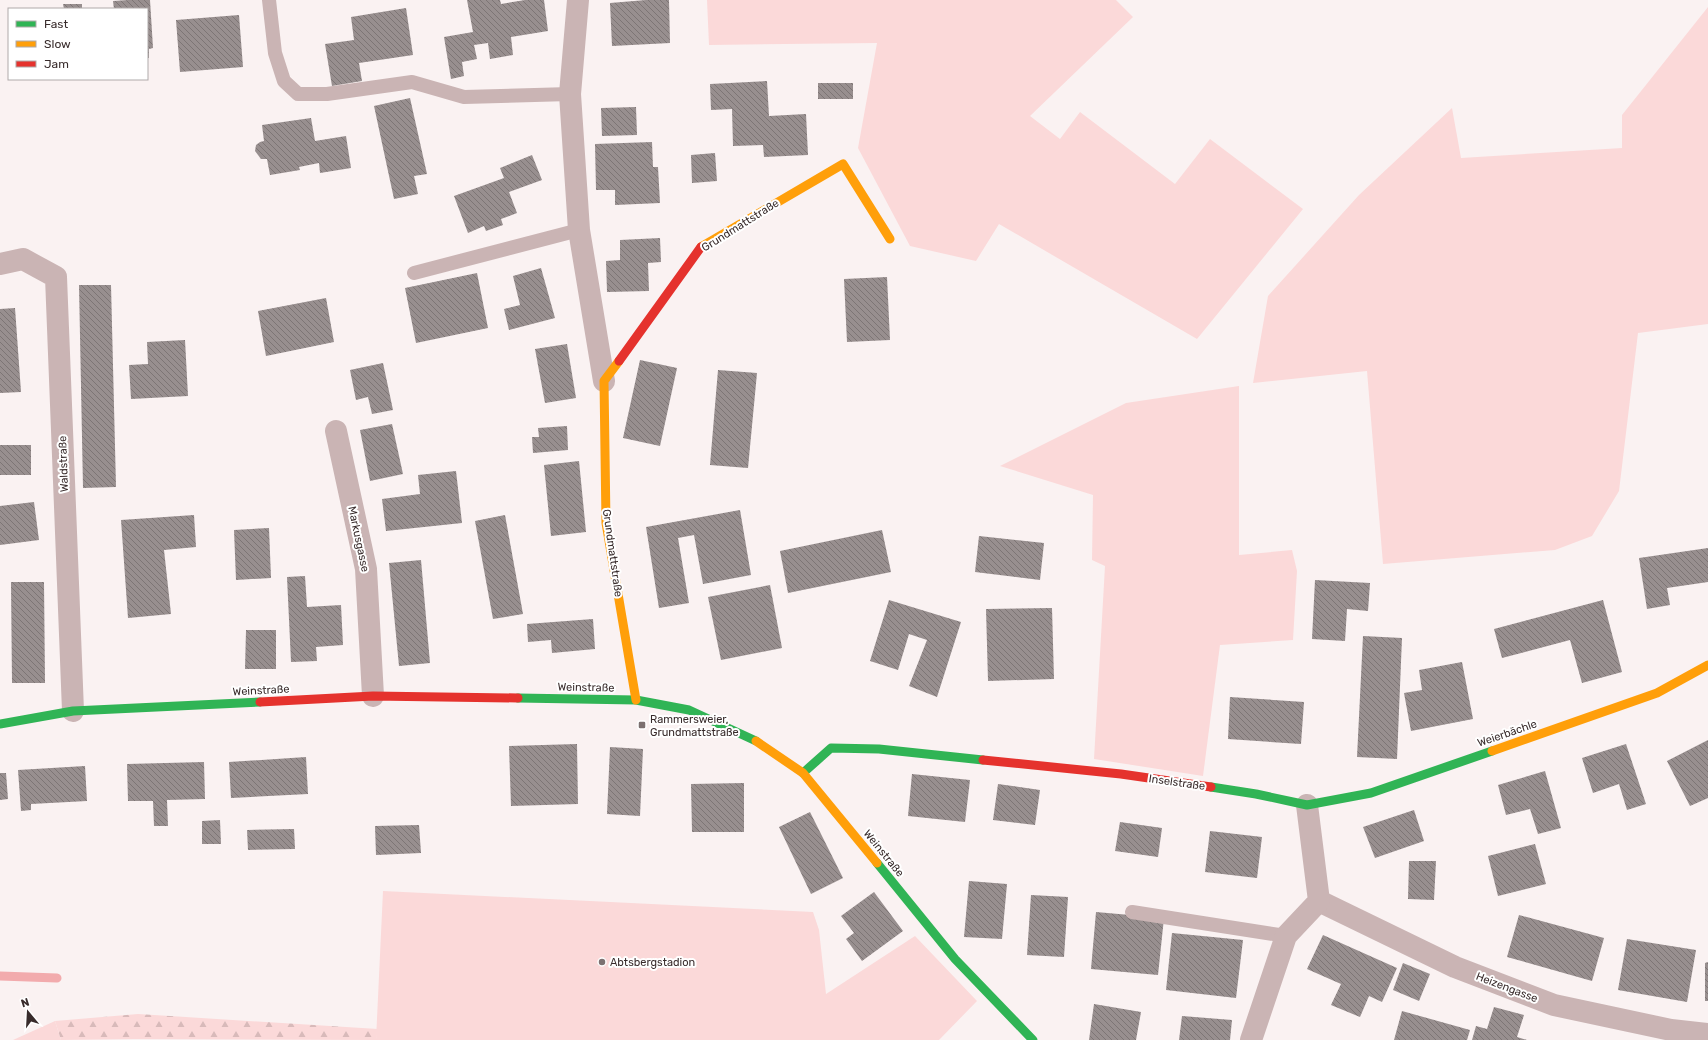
<svg xmlns="http://www.w3.org/2000/svg" width="1708" height="1040" viewBox="0 0 1708 1040" font-family="Rubik,sans-serif">
  <style>
    .grass { fill: #fbd9d9 }
    .forest { fill: url(#forest-firs) }
    .lines { fill: none; stroke-linecap: round; stroke-linejoin: round }
    .stream { stroke: #f2abad; stroke-width: 9 }
    .building { fill: url(#building-back-hatch) }
    .lane { stroke: #cab4b4; stroke-width: 14 }
    .street { stroke: #cab4b4; stroke-width: 22 }
    .fast { stroke: #30b455; stroke-width: 9 }
    .slow { stroke: #ff9f0a; stroke-width: 9 }
    .jam { stroke: #e5322d; stroke-width: 9 }
    .poi-dot { fill: #7c7171; stroke: #fff; stroke-width: 1.5 }
    .labels { text-anchor: middle; stroke-width: 4; stroke-linejoin: round; paint-order: stroke }
    .street-label { font-size: 11px; fill: #382b2b; stroke: #fff }
    .poi-label { font-size: 11px; fill: #382b2b; stroke: #fff; text-anchor: start }
  </style>
  <defs>
    <pattern id="forest-firs" width="22" height="20" patternUnits="userSpaceOnUse"><rect width="22" height="20" fill="#fbd9d9"/><path d="M5 1l3.5 6h-7zM16 11l3.5 6h-7z" fill="#d8baba"/></pattern>
    <pattern id="building-back-hatch" width="6" height="6" patternUnits="userSpaceOnUse"><rect width="6" height="6" fill="#988f8f"/><path d="M-1 5l2 2M0 0l6 6M5-1l2 2" fill="none" stroke="#7d7575"/></pattern>
  </defs>
  <rect width="100%" height="100%" fill="#faf2f2"/>
  <g class="grass">
    <path d="M707,0H1116L1133,17L1030,116L1060,139L1080,112L1175,184L1210,139L1303,209L1197,339L999,224L976,261L910,246L858,148L877,43L709,45Z"/>
    <path d="M1708,7V324L1638,333L1619,491L1592,536L1555,550L1383,564L1367,371L1253,383L1268,296L1359,195L1452,108L1461,158L1622,148V115Z"/>
    <path d="M1239,386V555L1292,550L1297,571L1293,640L1220,645L1203,776L1094,759L1105,566L1092,560L1093,495L1000,466L1126,403Z"/>
    <path d="M383,891L813,912L819,930L826,994L915,936L977,1001L939,1040H376Z"/>
    <path d="M55,1021L61,1040H13Z"/>
  </g>
  <path class="forest" d="M138,1014L378,1029L376,1040L134,1039L61,1040L55,1021Z"/>
  <g class="lines">
    <path class="stream" d="M0,976L57,978"/>
  </g>
  <g class="building">
    <path d="M128,0H150L153,48L149,49V58H147V9H114L113,1Z"/>
    <path d="M467,0H500L501,4L525,0H544L548,31L511,37L513,55L490,59L488,43L474,45L477,59L462,62L464,76L451,79L444,37L473,32Z"/>
    <path d="M646,0H669L670,43L612,46L610,3Z"/>
    <path d="M63,4H82V9H64Z"/>
    <path d="M406,8L413,55L359,63L362,81L332,86L325,44L354,40L351,17Z"/>
    <path d="M239,15L243,67L180,72L176,20Z"/>
    <path d="M767,81L769,116L806,114L808,155L764,157L763,145L733,146L732,109L711,110L710,84Z"/>
    <rect x="818" y="83" width="35" height="16"/>
    <path d="M410,98L427,174L414,176L418,194L394,199L374,106Z"/>
    <path d="M636,107L637,135L602,136L601,108Z"/>
    <path d="M311,118L315,141L346,136L351,168L320,173L319,163L299,167L300,170L270,175L267,159H261L255,151L256,145L260,142L264,141L262,125Z"/>
    <path d="M652,142L653,167H658L660,203L615,205V190H596L595,144Z"/>
    <path d="M715,153L717,181L692,183L691,155Z"/>
    <path d="M532,155L542,180L509,192L517,213L501,219L503,225L486,231L484,226L468,233L454,196L504,178L500,168Z"/>
    <path d="M660,238L661,262L648,263L649,291L607,292L606,261L620,260V240Z"/>
    <path d="M541,268L555,318L509,330L504,309L520,305L513,276Z"/>
    <path d="M477,273L488,328L416,343L405,288Z"/>
    <path d="M887,277L890,340L847,342L844,279Z"/>
    <path d="M79,285H111L116,487L83,488Z"/>
    <path d="M326,298L334,342L266,356L258,311Z"/>
    <path d="M15,308L21,392L0,393V309Z"/>
    <path d="M185,340L188,396L131,399L129,365L148,364L147,342Z"/>
    <path d="M567,344L576,398L545,403L535,349Z"/>
    <path d="M640,360L677,368L660,446L623,438Z"/>
    <path d="M383,363L393,410L372,414L368,397L356,400L350,370Z"/>
    <path d="M718,370L757,373L748,468L710,465Z"/>
    <path d="M392,424L403,474L370,481L360,430Z"/>
    <path d="M567,426L568,450L533,453L532,437H539L538,428Z"/>
    <rect x="0" y="445" width="31" height="30"/>
    <path d="M579,461L586,532L551,536L544,465Z"/>
    <path d="M456,471L462,523L386,531L382,499L420,494L418,475Z"/>
    <path d="M34,502L39,540L0,545V506Z"/>
    <path d="M740,510L751,575L703,584L694,535L678,538L689,603L659,608L646,527Z"/>
    <path d="M194,515L196,547L164,550L171,614L128,618L121,520Z"/>
    <path d="M505,515L523,614L493,619L475,521Z"/>
    <path d="M269,528L271,578L236,580L234,530Z"/>
    <path d="M882,530L891,572L788,593L780,551Z"/>
    <path d="M979,536L1044,543L1040,580L975,572Z"/>
    <path d="M1708,548V582L1667,588L1670,605L1647,609L1639,558Z"/>
    <path d="M421,560L430,663L399,666L389,563Z"/>
    <path d="M305,576L307,607L341,605L343,645L316,647L317,661L291,662L287,577Z"/>
    <path d="M1315,580L1370,583L1368,611L1347,609L1345,641L1312,639Z"/>
    <path d="M11,582H44L45,683H12Z"/>
    <path d="M770,585L782,648L721,660L708,597Z"/>
    <path d="M889,600L961,622L937,697L909,686L927,640L909,634L898,670L870,661Z"/>
    <path d="M1603,600L1622,672L1582,683L1570,640L1502,658L1494,629Z"/>
    <path d="M1052,608L1054,679L988,681L986,609Z"/>
    <path d="M593,619L595,649L552,653L551,640L528,642L527,624Z"/>
    <path d="M246,630H276V669H245Z"/>
    <path d="M1363,636L1402,638L1397,759L1357,757Z"/>
    <path d="M1462,662L1473,719L1411,731L1404,693L1422,690L1419,670Z"/>
    <path d="M1230,697L1304,702L1301,744L1228,739Z"/>
    <path d="M1708,740V798L1690,806L1667,761Z"/>
    <path d="M577,744L578,804L511,806L509,746Z"/>
    <path d="M1626,744L1646,804L1627,810L1619,784L1593,793L1582,758Z"/>
    <path d="M610,747L643,749L640,816L607,814Z"/>
    <path d="M306,757L308,794L231,798L229,762Z"/>
    <path d="M204,762L205,799L167,800L168,826H154L153,801H128L127,764Z"/>
    <path d="M85,766L87,801L31,804V810L21,811L18,770Z"/>
    <path d="M1545,771L1561,828L1538,834L1530,809L1506,815L1498,785Z"/>
    <path d="M0,773H6L8,799L0,800Z"/>
    <path d="M912,774L970,780L965,822L908,816Z"/>
    <path d="M744,783V832H692L691,784Z"/>
    <path d="M998,784L1040,790L1035,825L993,820Z"/>
    <path d="M1414,810L1424,841L1375,858L1363,827Z"/>
    <path d="M810,812L843,878L811,894L779,827Z"/>
    <path d="M220,820L221,844H202V821Z"/>
    <path d="M1120,822L1162,828L1158,857L1115,851Z"/>
    <path d="M419,825L421,853L376,855L375,826Z"/>
    <path d="M294,829L295,849L248,850L247,830Z"/>
    <path d="M1210,831L1262,837L1257,878L1205,872Z"/>
    <path d="M1535,844L1546,884L1498,896L1488,856Z"/>
    <path d="M1409,861H1436L1434,900L1408,899Z"/>
    <path d="M969,881L1007,884L1002,939L964,937Z"/>
    <path d="M874,892L903,931L862,961L846,939L854,933L841,916Z"/>
    <path d="M1031,895L1068,897L1064,957L1027,955Z"/>
    <path d="M1096,912L1164,918L1158,975L1091,969Z"/>
    <path d="M1519,915L1604,938L1592,981L1507,957Z"/>
    <path d="M1172,933L1243,940L1236,998L1166,990Z"/>
    <path d="M1323,935L1397,968L1382,1002L1369,996L1360,1017L1331,1005L1341,984L1307,969Z"/>
    <path d="M1627,939L1696,950L1687,1002L1618,990Z"/>
    <path d="M1708,962V1001H1705V963Z"/>
    <path d="M1403,963L1430,974L1419,1001L1393,990Z"/>
    <path d="M1094,1004L1141,1012L1136,1040H1089Z"/>
    <path d="M1494,1007L1524,1015L1517,1037L1527,1040H1472L1476,1026L1487,1029Z"/>
    <path d="M1402,1011L1470,1030L1467,1040H1394Z"/>
    <path d="M1182,1016L1232,1020L1230,1040H1179Z"/>
  </g>
  <g class="lines">
    <g class="lane">
      <path d="M269,0L275,53L284,81L298,94H327L412,82L464,97L570,94"/>
      <path d="M414,273L579,230"/>
      <path d="M1132,912L1286,936"/>
    </g>
    <g class="street">
      <path d="M578,0L570,94L579,230L604,381"/>
      <path d="M0,264L23,259L56,277L73,711"/>
      <path d="M336,431L366,569L373,696"/>
      <path d="M1319,901L1455,967L1554,1005L1671,1030L1708,1034"/>
      <path d="M1251,1040L1286,936L1319,901L1307,805"/>
    </g>
    <g class="fast">
      <path d="M518,698L636,700L689,710L756,741"/>
      <path d="M0,724L73,711L260,702"/>
      <path d="M803,773L831,748L879,749L983,760"/>
      <path d="M1211,787L1256,794L1307,805L1371,793L1492,751"/>
      <path d="M877,863L955,959L1033,1040"/>
    </g>
    <g class="slow">
      <path d="M701,247L843,164L890,239"/>
      <path d="M619,361L604,381L606,523L636,700"/>
      <path d="M756,741L803,773L877,863"/>
      <path d="M1492,751L1657,693L1708,665"/>
    </g>
    <g class="jam">
      <path d="M619,361L701,247"/>
      <path d="M260,702L373,696L518,698"/>
      <path d="M983,760L1121,774L1211,787"/>
    </g>
  </g>
  <g class="poi-dot">
    <rect x="638" y="721" width="8" height="8" rx="2"/>
    <circle cx="602" cy="962" r="4"/>
  </g>
  <g class="labels">
    <g class="street-label">
      <text transform="translate(740 225) rotate(-32)" y="4">Grundmattstraße</text>
      <text transform="translate(63 464) rotate(-92)" y="4">Waldstraße</text>
      <text transform="translate(359 539) rotate(78)" y="4">Markusgasse</text>
      <text transform="translate(613 553) rotate(82)" y="4">Grundmattstraße</text>
      <text transform="translate(586 687) rotate(1)" y="4">Weinstraße</text>
      <text transform="translate(261 690) rotate(-3)" y="4">Weinstraße</text>
      <text transform="translate(1507 733) rotate(-19)" y="4">Weierbächle</text>
      <text transform="translate(1177 782) rotate(8)" y="4">Inselstraße</text>
      <text transform="translate(884 853) rotate(51)" y="4">Weinstraße</text>
      <text transform="translate(1507 987) rotate(21)" y="4">Heizengasse</text>
    </g>
    <g class="poi-label">
      <text x="650" y="723">Rammersweier,<tspan x="650" dy="13">Grundmattstraße</tspan></text>
      <text x="610" y="966">Abtsbergstadion</text>
    </g>
  </g>
  <rect x="8" y="8" width="140" height="72" fill="#ffffff" stroke="#afaaaa"/>
  <rect x="16" y="21" width="20" height="6" fill="#30b455" stroke="#afaaaa"/>
  <text x="44" y="28" font-size="12" fill="#382b2b">Fast</text>
  <rect x="16" y="41" width="20" height="6" fill="#ff9f0a" stroke="#afaaaa"/>
  <text x="44" y="48" font-size="12" fill="#382b2b">Slow</text>
  <rect x="16" y="61" width="20" height="6" fill="#e5322d" stroke="#afaaaa"/>
  <text x="44" y="68" font-size="12" fill="#382b2b">Jam</text>
  <g transform="translate(28 1012) rotate(342)" stroke="#ffffff" stroke-width="3" paint-order="stroke">
  <path d="M0-3L7 15L0 10L-7 15Z" fill="#382b2b"/>
  <text y="-6" font-size="11" font-weight="bold" text-anchor="middle" fill="#382b2b">N</text>
  </g>
</svg>
